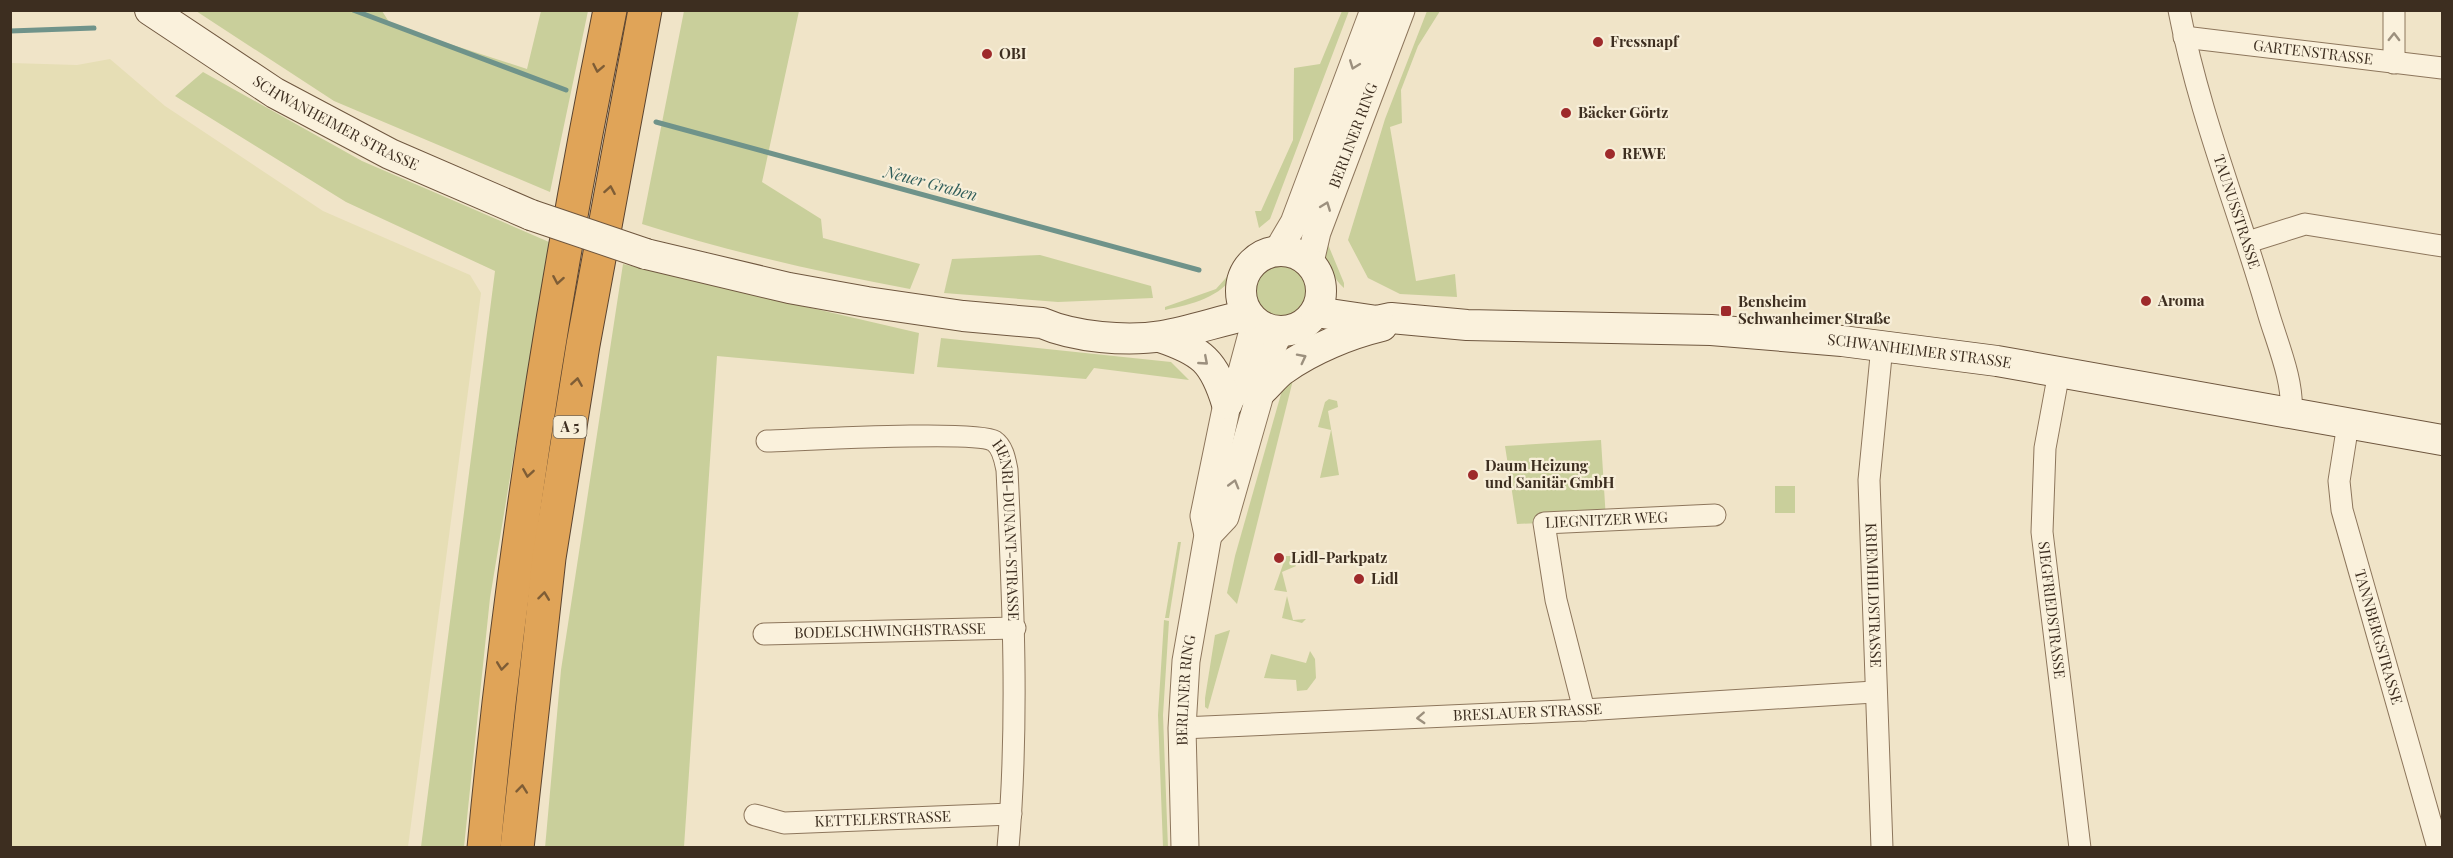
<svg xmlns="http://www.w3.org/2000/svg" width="2453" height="858" viewBox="0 0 2453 858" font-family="'Playfair Display',serif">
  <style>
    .farmland { fill: #e6deb5 }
    .green { fill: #c9cf9b }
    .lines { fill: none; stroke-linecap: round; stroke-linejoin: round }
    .stream { stroke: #6f938a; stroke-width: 5 }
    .minor-casing { stroke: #8d765c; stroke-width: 23 }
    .tertiary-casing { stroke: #8d765c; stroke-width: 29 }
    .secondary-casing { stroke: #6f573f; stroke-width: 32 }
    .motorway-casing { stroke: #5b4430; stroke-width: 35 }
    .minor { stroke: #faf1dc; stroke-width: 21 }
    .tertiary { stroke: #faf1dc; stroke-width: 27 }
    .secondary { stroke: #faf1dc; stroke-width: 30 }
    .motorway { stroke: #e0a458; stroke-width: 33 }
    .secondary-bridge-casing { stroke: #6f573f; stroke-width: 32; stroke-linecap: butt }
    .secondary-bridge { stroke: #faf1dc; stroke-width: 30 }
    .oneway { stroke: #9c907e }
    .oneway2 { stroke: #7e5d36 }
    .poi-dot { fill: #9e2a2b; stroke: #f7eed8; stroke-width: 2 }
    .labels { text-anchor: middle; stroke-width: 4.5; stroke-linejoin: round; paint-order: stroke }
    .shield { fill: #f7eed8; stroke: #756857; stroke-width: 1.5 }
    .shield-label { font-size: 14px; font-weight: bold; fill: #3d2e20 }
    .poi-label { font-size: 15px; font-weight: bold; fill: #3d2e20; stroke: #f7eed8; text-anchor: start }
    .street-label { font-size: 15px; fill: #3d2e20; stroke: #f7eed8 }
    .water-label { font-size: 16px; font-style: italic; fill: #2f5d5a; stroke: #f7eed8 }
  </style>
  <rect width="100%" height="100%" fill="#f0e4c8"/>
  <path class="farmland" d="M110,59L165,106L323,211L470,275L481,293L408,847H11V63L77,65Z"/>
  <g class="green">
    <path d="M275,10L382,11L391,25L527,69L541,11H588L550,192L334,101L196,11Z"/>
    <path d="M684,11H799L762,182L821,219L823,238L920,264L910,289C819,272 730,252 642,224Z"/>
    <path d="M1342,11H1349L1270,219L1259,228L1255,211H1261L1293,140L1294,68L1320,64Z"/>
    <path d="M1427,11H1440L1418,46L1401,90L1402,123L1390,127L1416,281L1455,274L1457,297L1400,294L1368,278L1348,240L1385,119Z"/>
    <path d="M203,72L362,161L549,242L490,598L464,847H421L495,271L346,202L175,96Z"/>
    <path d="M1327,242L1344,283V288C1331,276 1332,268 1323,253Z"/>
    <path d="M1040,255L1151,286L1153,298L1058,302L944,293L952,259Z"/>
    <circle cx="1283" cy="288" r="29"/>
    <path d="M623,264L919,333L914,374L717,356L684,847L545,848L561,670Z"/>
    <path d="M1233,270L1236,272C1221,298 1192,304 1165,310V307L1216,289Z"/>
    <path d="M1335,321L1278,350C1293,336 1314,324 1335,321Z"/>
    <path d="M941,338L1171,362L1189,380L1094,368L1086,379L937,367Z"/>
    <path d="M1294,376L1237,604L1227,593L1235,556L1281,394L1286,380Z"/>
    <path d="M1329,399L1337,401L1338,407L1328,411L1339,475L1320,478L1331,430L1318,427L1325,402Z"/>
    <path d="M1601,440L1606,520L1517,524L1505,446Z"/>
    <rect x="1775" y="486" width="20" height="27"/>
    <path d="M1178,542H1181L1169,618H1165Z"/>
    <path d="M1286,556H1292L1296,566L1282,572L1287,592L1274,590Z"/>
    <path d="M1287,596L1293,620L1306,619L1302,623L1282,618Z"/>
    <path d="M1164,620L1169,621L1163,715L1168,848L1163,847L1158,715Z"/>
    <path d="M1230,630L1208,709L1205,707V698L1215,635Z"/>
    <path d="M1310,651L1315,659L1316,678L1307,690L1297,691L1296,680L1264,678L1271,654L1306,663Z"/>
  </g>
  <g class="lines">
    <g class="stream">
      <path d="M353,10L566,90"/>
      <path d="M10,31L94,28"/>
      <path d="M656,122L1199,270"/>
    </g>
    <defs>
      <g id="minor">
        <path id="s1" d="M2179,10C2199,114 2239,211 2268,312C2277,343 2294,381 2291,413"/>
        <path id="s2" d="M2184,37L2442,68"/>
        <path d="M2394,63V10"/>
        <path d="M2248,242L2305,224L2442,246"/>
        <path id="s3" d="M1882,346L1869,480L1882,848"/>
        <path id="s4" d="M2059,372L2045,448L2042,532L2080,848"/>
        <path id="s5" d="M2348,424L2339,481L2342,510L2438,848"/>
        <path id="s6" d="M767,441C800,440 976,430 994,441C1003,447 1005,460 1007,470C1013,596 1019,721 1008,848"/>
        <path id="s7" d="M764,634L1015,628"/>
        <path id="s8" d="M1584,710L1556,600L1544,523L1715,515"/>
        <path id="s9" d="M1182,728L1584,710L1874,692"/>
        <path id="s10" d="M755,815L784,823L1011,814"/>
      </g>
      <g id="tertiary">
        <path d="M1278,250L1294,223L1374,10"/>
        <path id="s11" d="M1310,262L1317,232L1401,10"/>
        <path d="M1208,535L1225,517L1261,391V378L1268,356L1280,331"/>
        <path id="s12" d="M1185,848L1182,728L1186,661L1208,535L1204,516L1227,404L1237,390L1255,323"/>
      </g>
      <g id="secondary">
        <path id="s13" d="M150,10L275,93L390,154L531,215"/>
        <circle cx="1281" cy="291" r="40"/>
        <path d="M646,254L789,288L867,302L963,316L1042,323C1074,337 1127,342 1162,336C1191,331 1219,321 1248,315"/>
        <path id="s14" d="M1316,312L1377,321L1391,318L1467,325L1711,330L1842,341L1997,361L2442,440"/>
        <path d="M1160,337C1202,351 1214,361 1227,404"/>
        <path d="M1261,391C1269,384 1276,374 1284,369C1312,349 1349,334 1382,326"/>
      </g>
      <g id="motorway">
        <path d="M484,848C510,566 554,288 610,10"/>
        <path d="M517,848L549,558L583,345L645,10"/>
      </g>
    </defs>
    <use href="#minor" class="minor-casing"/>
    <use href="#tertiary" class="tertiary-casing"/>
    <use href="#secondary" class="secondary-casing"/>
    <use href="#motorway" class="motorway-casing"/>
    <use href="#minor" class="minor"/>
    <use href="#tertiary" class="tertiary"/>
    <use href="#secondary" class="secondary"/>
    <use href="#motorway" class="motorway"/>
    <defs>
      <path id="secondary-bridge" d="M531,215L646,254"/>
    </defs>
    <use href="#secondary-bridge" class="secondary-bridge-casing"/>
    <use href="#secondary-bridge" class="secondary-bridge"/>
  </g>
  <defs><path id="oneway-chevron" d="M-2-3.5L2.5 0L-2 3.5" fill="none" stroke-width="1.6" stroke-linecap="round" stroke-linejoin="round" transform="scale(1.5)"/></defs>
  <g class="oneway">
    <use href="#oneway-chevron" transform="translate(2394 37) rotate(-89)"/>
    <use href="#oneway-chevron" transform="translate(1354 65) rotate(111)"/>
    <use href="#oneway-chevron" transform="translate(1326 206) rotate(-69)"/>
    <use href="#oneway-chevron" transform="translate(1302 358) rotate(-27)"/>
    <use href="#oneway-chevron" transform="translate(1204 361) rotate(41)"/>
    <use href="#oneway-chevron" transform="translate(1234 484) rotate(-74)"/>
    <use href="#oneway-chevron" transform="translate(1421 718) rotate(177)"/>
  </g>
  <g class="oneway2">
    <use href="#oneway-chevron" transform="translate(598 68) rotate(101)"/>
    <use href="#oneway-chevron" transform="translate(610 190) rotate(-80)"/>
    <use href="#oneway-chevron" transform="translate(558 280) rotate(100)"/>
    <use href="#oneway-chevron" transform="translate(577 382) rotate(-81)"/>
    <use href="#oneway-chevron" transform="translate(528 473) rotate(99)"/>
    <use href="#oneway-chevron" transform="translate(544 596) rotate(-83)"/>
    <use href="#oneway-chevron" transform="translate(502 666) rotate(97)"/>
    <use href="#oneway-chevron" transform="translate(522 789) rotate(-84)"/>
  </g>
  <g class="poi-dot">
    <circle cx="1598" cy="42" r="6"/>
    <circle cx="987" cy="54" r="6"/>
    <circle cx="1566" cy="113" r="6"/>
    <circle cx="1610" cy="154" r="6"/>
    <circle cx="2146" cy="301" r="6"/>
    <rect x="1720" y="305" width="12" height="12" rx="3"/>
    <circle cx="1473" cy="475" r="6"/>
    <circle cx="1279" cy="558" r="6"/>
    <circle cx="1359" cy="579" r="6"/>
  </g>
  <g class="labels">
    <rect class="shield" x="553.5" y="416" width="33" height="22" rx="4.5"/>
    <g class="shield-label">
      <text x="570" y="432">A 5</text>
    </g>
    <g class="poi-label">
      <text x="1610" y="47">Fressnapf</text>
      <text x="999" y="59">OBI</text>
      <text x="1578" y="118">Bäcker Görtz</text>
      <text x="1622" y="159">REWE</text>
      <text x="2158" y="306">Aroma</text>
      <text x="1738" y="307">Bensheim<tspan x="1738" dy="17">Schwanheimer Straße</tspan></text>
      <text x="1485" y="471">Daum Heizung<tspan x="1485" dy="17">und Sanitär GmbH</tspan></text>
      <text x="1291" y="563">Lidl-Parkpatz</text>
      <text x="1371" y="584">Lidl</text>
    </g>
    <g class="street-label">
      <text dy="5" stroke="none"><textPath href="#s2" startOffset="130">GARTENSTRASSE</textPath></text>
      <text dy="5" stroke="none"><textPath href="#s13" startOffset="218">SCHWANHEIMER STRASSE</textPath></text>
      <text dy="5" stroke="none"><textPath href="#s11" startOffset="134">BERLINER RING</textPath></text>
      <text dy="5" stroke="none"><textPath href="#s1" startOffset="210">TAUNUSSTRASSE</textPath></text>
      <text dy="5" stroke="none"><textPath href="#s14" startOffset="606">SCHWANHEIMER STRASSE</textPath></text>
      <text dy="5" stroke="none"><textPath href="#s8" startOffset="254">LIEGNITZER WEG</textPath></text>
      <text dy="5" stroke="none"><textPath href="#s6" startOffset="320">HENRI-DUNANT-STRASSE</textPath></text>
      <text dy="5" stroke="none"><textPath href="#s3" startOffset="250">KRIEMHILDSTRASSE</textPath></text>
      <text dy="5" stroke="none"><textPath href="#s4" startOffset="240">SIEGFRIEDSTRASSE</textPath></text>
      <text dy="5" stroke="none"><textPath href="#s7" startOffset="126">BODELSCHWINGHSTRASSE</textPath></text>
      <text dy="5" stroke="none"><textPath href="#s5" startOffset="219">TANNBERGSTRASSE</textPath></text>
      <text dy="5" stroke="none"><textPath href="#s12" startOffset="158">BERLINER RING</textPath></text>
      <text dy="5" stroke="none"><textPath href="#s9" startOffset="346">BRESLAUER STRASSE</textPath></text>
      <text dy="5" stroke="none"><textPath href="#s10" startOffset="129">KETTELERSTRASSE</textPath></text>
    </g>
    <g class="water-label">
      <text transform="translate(931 183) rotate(15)" y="6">Neuer Graben</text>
    </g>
  </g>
  <rect width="2453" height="858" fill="none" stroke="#3d2e20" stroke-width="24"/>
</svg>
